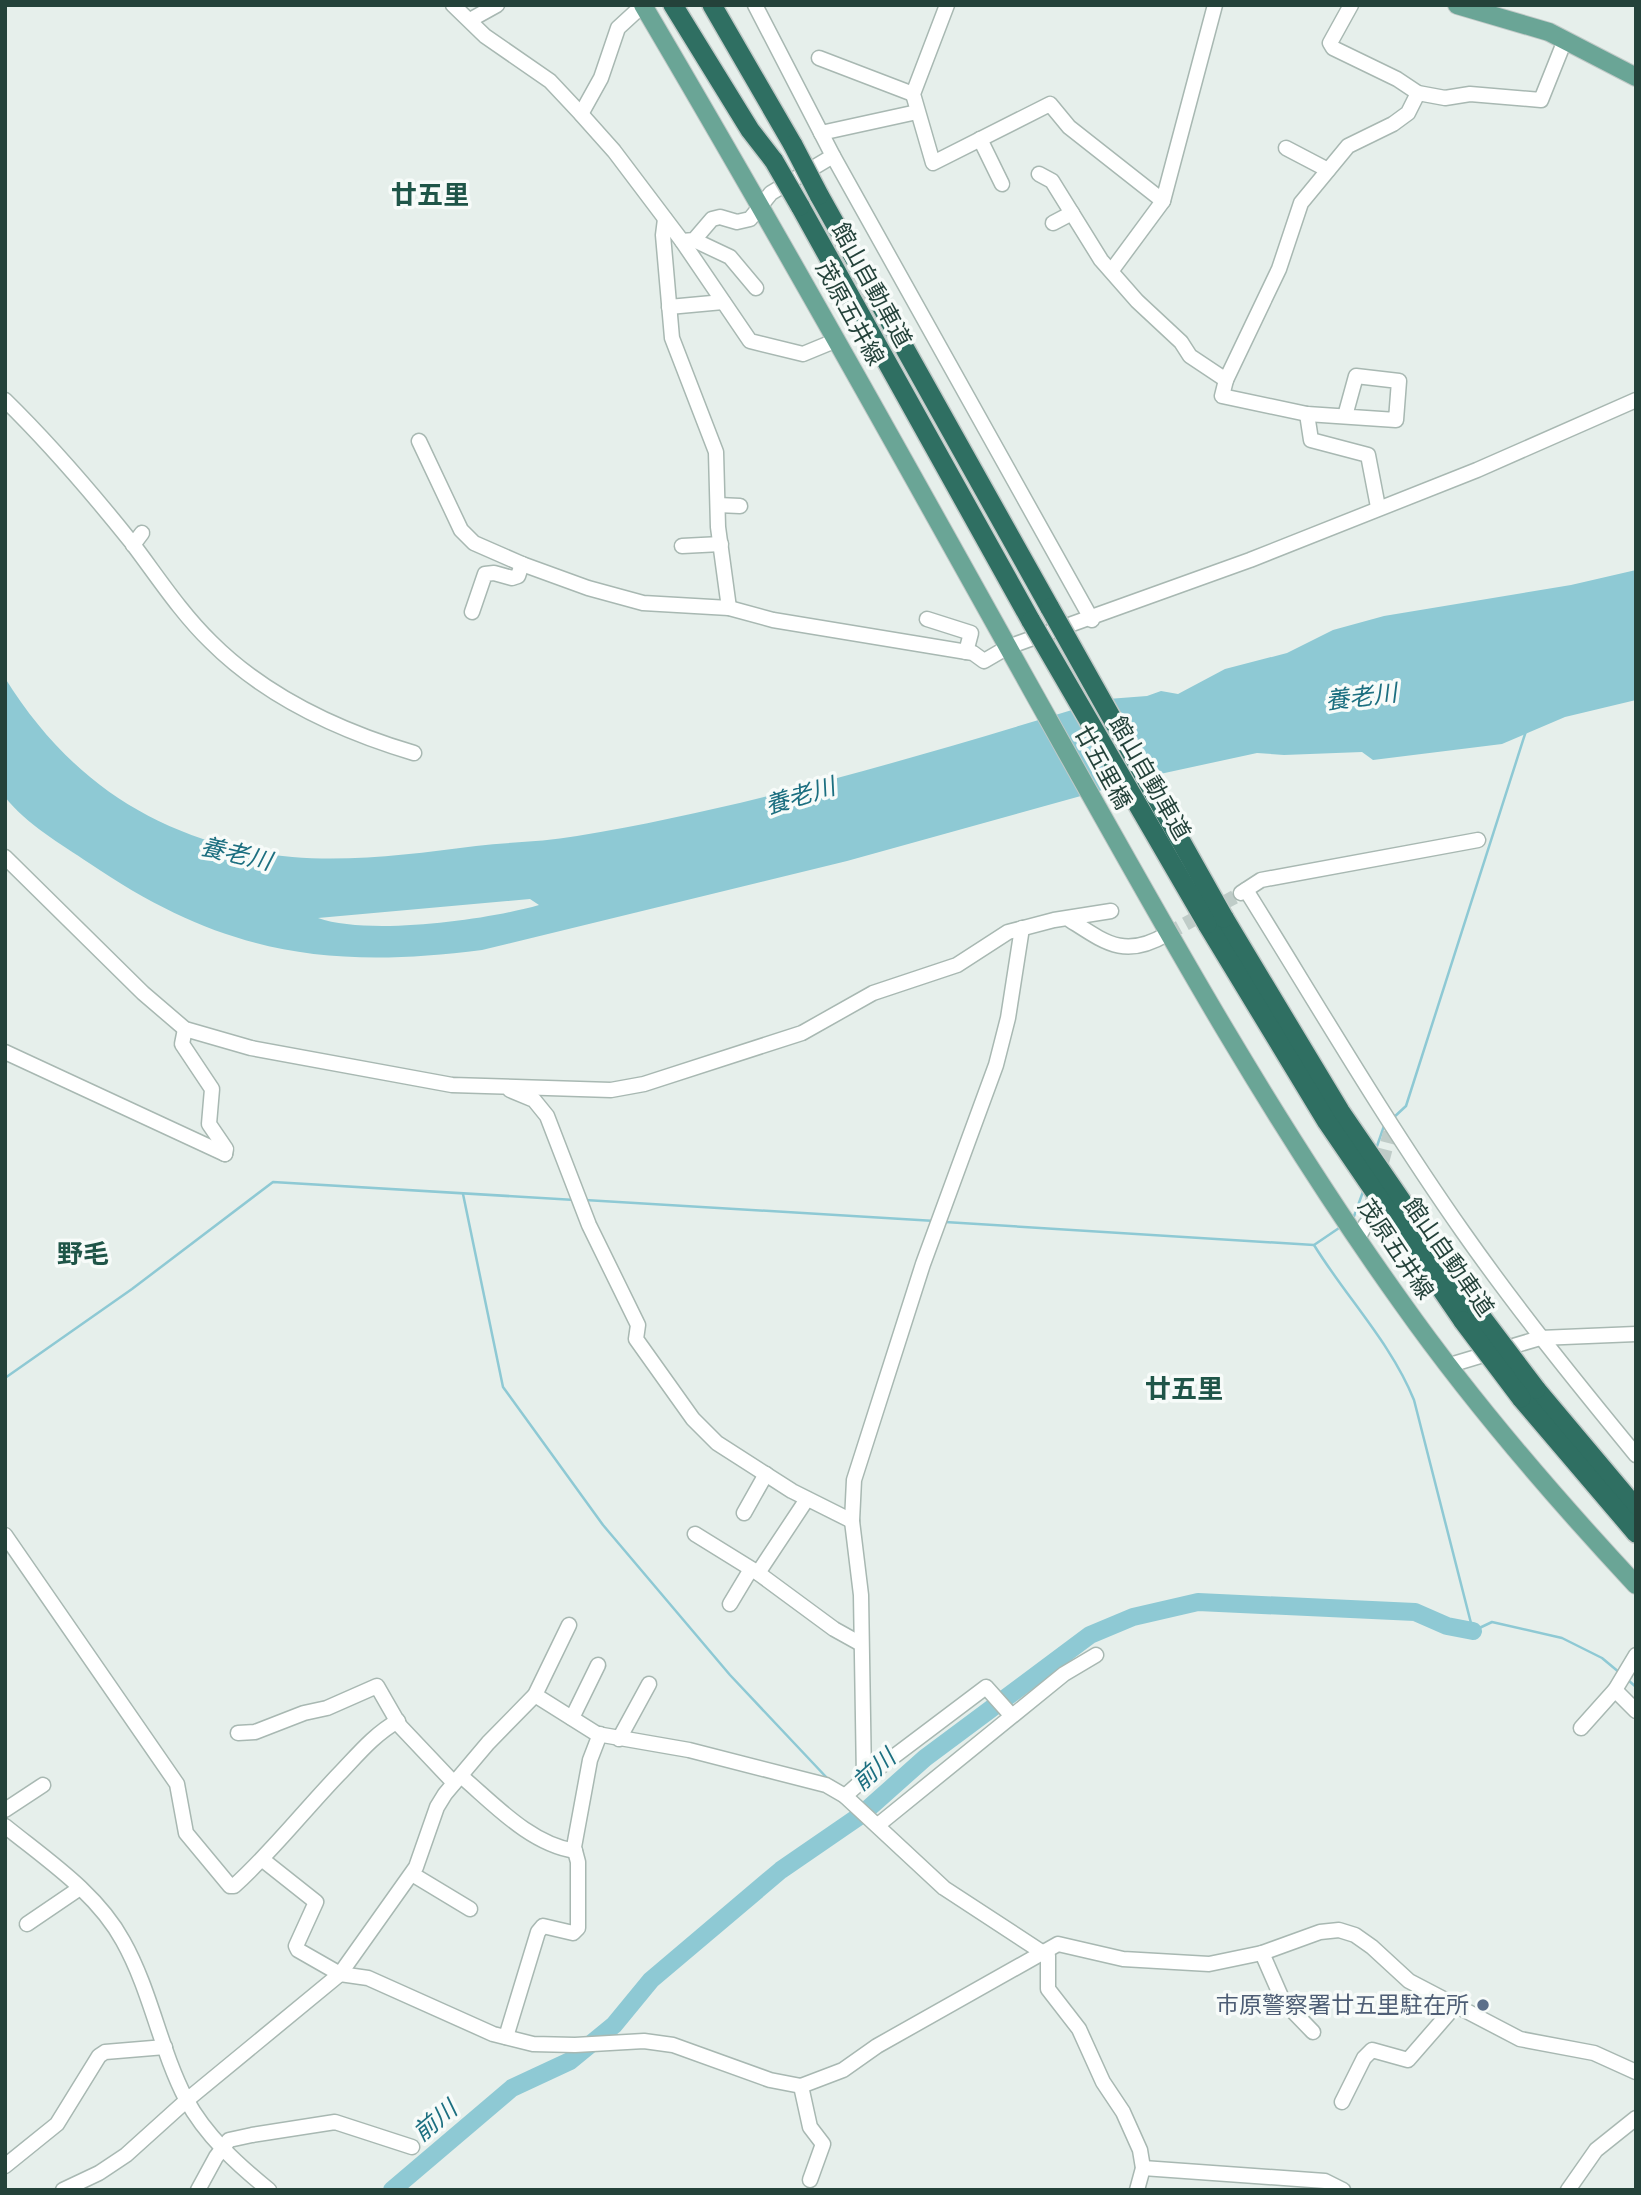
<svg xmlns="http://www.w3.org/2000/svg" width="1641" height="2195" viewBox="0 0 1641 2195" font-family="'Golos Text','Noto Sans JP',sans-serif">
  <style>
    .water { fill: #8ec9d4; fill-rule: evenodd }
    .lines { fill: none; stroke-linecap: round; stroke-linejoin: round }
    .stream { stroke: #8ec9d4; stroke-width: 2.5 }
    .river { stroke: #8ec9d4; stroke-width: 18 }
    .minor-tunnel { stroke: #bfccc8; stroke-width: 14; stroke-dasharray: 14 7; stroke-linecap: butt }
    .minor-casing { stroke: #a8b8b2; stroke-width: 17 }
    .major-casing { stroke: #c2cac8; stroke-width: 20 }
    .highway-casing { stroke: #c2cac8; stroke-width: 22 }
    .minor { stroke: #fff; stroke-width: 14 }
    .major { stroke: #6aa596; stroke-width: 18 }
    .highway { stroke: #2f6f62; stroke-width: 19 }
    .highway-bridge-casing { stroke: #c2cac8; stroke-width: 22; stroke-linecap: butt }
    .highway-bridge { stroke: #2f6f62; stroke-width: 19 }
    .service-dot { fill: #5c6f8a; stroke: #f7fbf9; stroke-width: 2.5 }
    .labels { text-anchor: middle; stroke-width: 7; stroke-linejoin: round; paint-order: stroke }
    .street-label { font-size: 23px; fill: #24423a; stroke: #f7fbf9 }
    .service-label { font-size: 23px; fill: #4e5e75; stroke: #f7fbf9; text-anchor: end }
    .water-label { font-size: 24px; font-style: italic; fill: #1c6f80; stroke: #f7fbf9 }
    .quarter-label { font-size: 26px; font-weight: bold; fill: #1f5548; stroke: #f7fbf9 }
  </style>
  <rect width="100%" height="100%" fill="#e6efeb"/>
  <path class="water" d="M1636,570V700L1565,717L1502,744L1373,760L1362,752L1284,755L1257,753L1160,774L847,861L482,950C325,970 221,953 89,863C61,844 26,824 5,797V678C61,768 136,825 239,849C317,867 398,856 476,846C510,842 544,842 577,836C757,806 933,752 1108,699L1147,696L1161,691L1178,694L1225,669L1287,653L1333,630L1384,616L1571,585ZM530,899L539,905C487,920 369,936 318,918Z"/>
  <g class="lines">
    <g class="stream">
      <path d="M1392,1119L1406,1106L1526,731"/>
      <path d="M1376,1149L1384,1126"/>
      <path d="M463,1194L503,1387L603,1525L730,1675L828,1779"/>
      <path d="M585,1200L935,1221"/>
      <path d="M1353,1219L1364,1189"/>
      <path d="M945,1222L1314,1245L1342,1226"/>
      <path d="M1314,1245C1346,1297 1391,1343 1414,1400L1473,1631L1492,1622L1562,1638L1602,1658L1620,1673"/>
      <path d="M5,1378L132,1289L273,1182L575,1200"/>
      <path d="M1628,1680L1636,1687"/>
    </g>
    <path class="river" d="M392,2190L512,2088L570,2061L614,2025L651,1980L781,1870L861,1815L925,1758L1090,1635L1133,1617L1198,1602L1415,1612L1447,1626L1473,1631"/>
    <g class="minor-tunnel">
      <path d="M1167,934L1240,894"/>
      <path d="M1366,1224L1390,1132"/>
    </g>
    <defs>
      <g id="minor">
        <path d="M453,5L485,36L550,81L581,114L614,151L682,241L694,240L712,219L720,217L737,222L750,219L771,193L833,156"/>
        <path d="M755,5L833,156L1092,620"/>
        <path d="M947,5L913,94L933,163L1050,104L1069,127L1163,201"/>
        <path d="M1351,5L1330,43L1333,48L1397,79L1418,93L1445,98L1470,94L1541,100L1565,40"/>
        <path d="M470,20L497,5"/>
        <path d="M819,58L913,94"/>
        <path d="M581,114L601,78L618,28L643,5"/>
        <path d="M821,133L917,112"/>
        <path d="M980,139L1002,184"/>
        <path d="M1286,148L1328,170"/>
        <path d="M1039,174L1052,181L1101,260L1137,301L1181,342L1190,356L1226,380L1279,269L1301,203L1348,146L1393,124L1408,113L1418,93"/>
        <path d="M665,219L663,235L672,338L716,452L718,527L729,608"/>
        <path d="M1053,223L1072,213"/>
        <path d="M694,240L730,257L756,288"/>
        <path d="M682,241L750,341L803,354L837,340"/>
        <path d="M1112,270L1163,201L1215,5"/>
        <path d="M669,307L723,302"/>
        <path d="M1226,380L1222,396L1307,414L1396,420L1399,381L1356,376L1345,416"/>
        <path d="M5,400C51,445 92,493 132,543C157,576 181,613 211,642C266,697 340,731 414,753"/>
        <path d="M1307,414L1311,440L1368,455L1378,507"/>
        <path d="M419,441L461,530L474,543L522,564L588,588L643,603L729,608L773,620L973,653L984,661L1008,647L1250,560L1477,470L1636,400"/>
        <path d="M718,505L740,506"/>
        <path d="M133,545L142,533"/>
        <path d="M682,546L721,544"/>
        <path d="M472,612L485,574L494,573L512,578L518,576L522,564"/>
        <path d="M927,619L971,633L966,652"/>
        <path d="M5,857L143,993L185,1029L251,1048L452,1085L611,1090L644,1084L802,1033L873,993L957,965L1008,932L1054,920L1111,911"/>
        <path d="M1246,890C1317,1004 1385,1121 1463,1232C1517,1309 1576,1382 1636,1455"/>
        <path d="M1241,893L1261,880L1478,840"/>
        <path d="M1070,920C1106,943 1125,959 1167,934"/>
        <path d="M185,1029L182,1044L212,1089L209,1124L226,1149L225,1154"/>
        <path d="M5,1052L225,1154"/>
        <path d="M510,1090L534,1100L547,1116L589,1225L638,1325L636,1339L693,1419L717,1443L792,1491L852,1521"/>
        <path d="M1358,1238L1366,1224"/>
        <path d="M1450,1365L1540,1338L1636,1334"/>
        <path d="M744,1513L766,1474"/>
        <path d="M695,1534L758,1573L834,1629L861,1644"/>
        <path d="M5,1535L177,1784L186,1833L230,1886H234C273,1851 305,1809 342,1771C359,1753 376,1733 398,1721"/>
        <path d="M758,1573L807,1499"/>
        <path d="M730,1604L751,1569"/>
        <path d="M1615,1690L1636,1711"/>
        <path d="M535,1695L597,1734L689,1750L826,1785L845,1796L944,1888L1048,1956V1989L1079,2029L1103,2082L1123,2112L1140,2150L1143,2168L1137,2190"/>
        <path d="M572,1718L598,1665"/>
        <path d="M1581,1728L1615,1690L1636,1655"/>
        <path d="M238,1733L255,1732L304,1713L327,1708L377,1686L400,1726L454,1783"/>
        <path d="M619,1739L649,1684"/>
        <path d="M461,1776C494,1804 530,1844 575,1851"/>
        <path d="M864,1779L986,1687L1011,1715"/>
        <path d="M845,1796L864,1779L861,1595L852,1521L854,1480L923,1264L996,1065L1008,1018L1022,928"/>
        <path d="M5,1810L43,1785"/>
        <path d="M878,1825L1064,1674L1096,1655"/>
        <path d="M5,1826C47,1860 97,1893 123,1941C151,1991 160,2049 186,2099C205,2135 238,2165 269,2190"/>
        <path d="M263,1860L316,1902L296,1946L298,1950L340,1974L368,1978L493,2034L533,2044L575,2045L644,2041L673,2045L770,2080L801,2086L843,2070L877,2046L1058,1944L1123,1959L1209,1964L1262,1953L1320,1932L1339,1930L1355,1935L1372,1947L1409,1981L1520,2039L1594,2053L1636,2072"/>
        <path d="M412,1874L470,1909"/>
        <path d="M27,1924L80,1888"/>
        <path d="M1262,1953L1283,2001L1313,2032"/>
        <path d="M506,2037L538,1932L543,1926L573,1933L578,1928V1862L574,1847L590,1760L600,1734"/>
        <path d="M801,2086L810,2127L823,2144L810,2180"/>
        <path d="M1342,2102L1364,2058L1372,2050L1408,2060L1455,2006"/>
        <path d="M5,2166L57,2124L99,2056L105,2052L165,2047"/>
        <path d="M1143,2168L1325,2181L1343,2190"/>
        <path d="M63,2190L99,2173L126,2155L187,2100L340,1974L416,1867L437,1807L445,1794L488,1743L535,1695L569,1625"/>
        <path d="M198,2190L216,2157L229,2140L252,2135L335,2122L412,2147"/>
        <path d="M1568,2190L1596,2150L1636,2118"/>
      </g>
      <g id="major">
        <path d="M643,5C777,232 905,462 1033,692C1149,899 1263,1109 1402,1303C1472,1402 1553,1496 1636,1585"/>
        <path d="M1457,5L1549,32L1636,77"/>
      </g>
      <g id="highway">
        <path d="M673,5L750,130L774,161"/>
        <path d="M712,5L793,145"/>
        <path d="M819,195L1050,608"/>
        <path d="M800,206L1031,621"/>
        <path d="M1224,918L1340,1111L1477,1311"/>
        <path d="M1207,924L1327,1122L1463,1321"/>
        <path d="M1536,1389L1636,1508"/>
        <path d="M1521,1398L1636,1533"/>
      </g>
    </defs>
    <use href="#minor" class="minor-casing"/>
    <use href="#major" class="major-casing"/>
    <use href="#highway" class="highway-casing"/>
    <use href="#minor" class="minor"/>
    <use href="#major" class="major"/>
    <use href="#highway" class="highway"/>
    <defs>
      <g id="highway-bridge">
        <path d="M793,145L819,195"/>
        <path d="M774,161L800,206"/>
        <path d="M1050,608L1224,918"/>
        <path d="M1031,621L1207,924"/>
        <path d="M1477,1311L1536,1389"/>
        <path d="M1463,1321L1521,1398"/>
      </g>
    </defs>
    <use href="#highway-bridge" class="highway-bridge-casing"/>
    <use href="#highway-bridge" class="highway-bridge"/>
  </g>
  <circle class="service-dot" cx="1483" cy="2005" r="7"/>
  <g class="labels">
    <g class="street-label">
      <text transform="translate(872 285) rotate(61)" y="8">館山自動車道</text>
      <text transform="translate(850 313) rotate(61)" y="8">茂原五井線</text>
      <text transform="translate(1103 767) rotate(61)" y="8">廿五里橋</text>
      <text transform="translate(1150 778) rotate(60)" y="8">館山自動車道</text>
      <text transform="translate(1396 1249) rotate(56)" y="8">茂原五井線</text>
      <text transform="translate(1449 1257) rotate(55)" y="8">館山自動車道</text>
    </g>
    <g class="service-label">
      <text x="1469" y="2013">市原警察署廿五里駐在所</text>
    </g>
    <g class="water-label">
      <text transform="translate(1361 697) rotate(-7)" y="8">養老川</text>
      <text transform="translate(800 796) rotate(-17)" y="8">養老川</text>
      <text transform="translate(236 854) rotate(13)" y="8">養老川</text>
      <text transform="translate(874 1770) rotate(-42)" y="8">前川</text>
      <text transform="translate(435 2121) rotate(-40)" y="8">前川</text>
    </g>
    <g class="quarter-label">
      <text x="430" y="204">廿五里</text>
      <text x="83" y="1263">野毛</text>
      <text x="1184" y="1398">廿五里</text>
    </g>
  </g>
  <rect width="1641" height="2195" fill="none" stroke="#24423a" stroke-width="14"/>
</svg>
